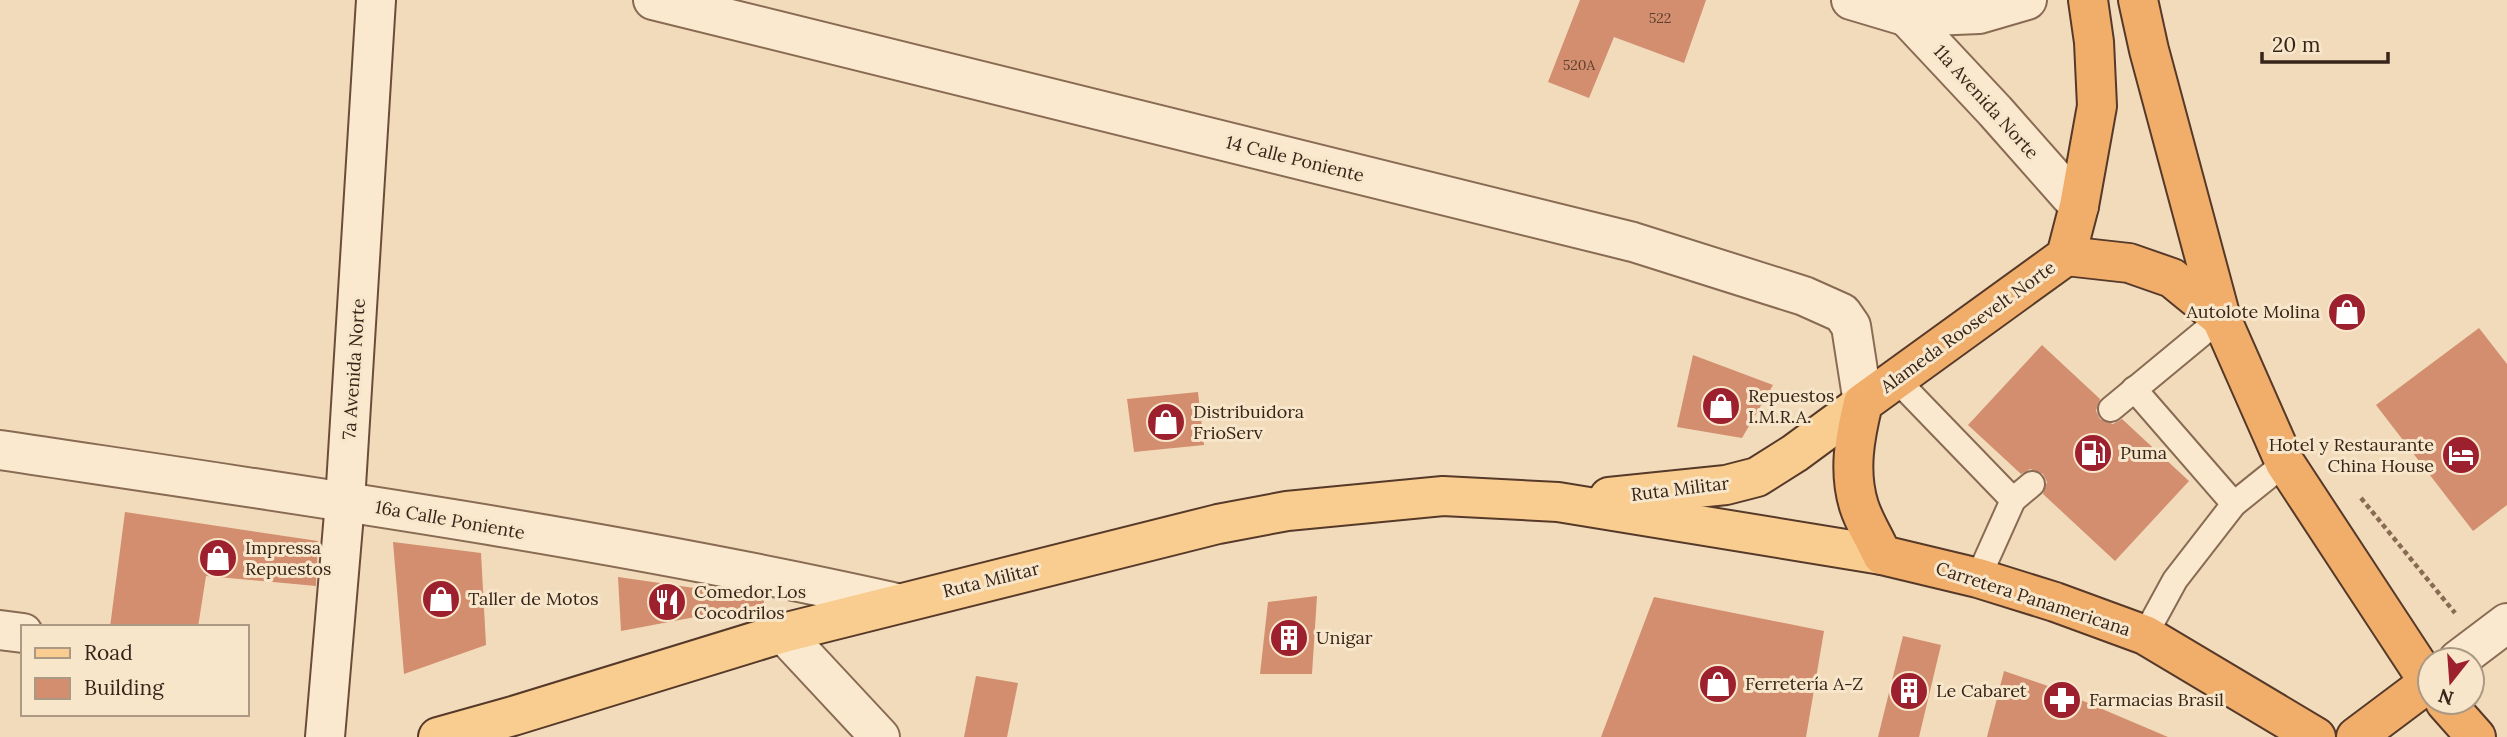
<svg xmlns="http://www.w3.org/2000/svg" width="2507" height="737" viewBox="0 0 2507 737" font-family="Lora,serif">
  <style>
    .building { fill: #d28e6e }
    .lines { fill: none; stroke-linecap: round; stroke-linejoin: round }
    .service-casing { stroke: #896b54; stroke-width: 28 }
    .minor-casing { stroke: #896b54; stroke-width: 42 }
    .tertiary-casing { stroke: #896b54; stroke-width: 42 }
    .secondary-casing { stroke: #6a4c38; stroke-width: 42 }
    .primary-casing { stroke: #563929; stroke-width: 42 }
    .trunk-casing { stroke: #563929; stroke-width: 42 }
    .path { stroke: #896b54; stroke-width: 4.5; stroke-dasharray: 5 3.5; stroke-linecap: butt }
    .service { stroke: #fbe9cf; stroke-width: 24 }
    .minor { stroke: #fbe9cf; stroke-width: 38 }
    .tertiary { stroke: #fbe9cf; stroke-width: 38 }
    .secondary { stroke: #fbe9cf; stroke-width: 38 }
    .primary { stroke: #f8cd8f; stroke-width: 38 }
    .trunk { stroke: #f0ae6a; stroke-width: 38 }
    .labels { text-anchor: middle; stroke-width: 6; stroke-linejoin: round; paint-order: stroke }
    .number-label { font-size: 14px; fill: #5e3f2f }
    .street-label { font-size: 18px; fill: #37251a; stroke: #f8e6cb }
    .poi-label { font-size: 18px; fill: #37251a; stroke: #f8e6cb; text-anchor: start }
  </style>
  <rect width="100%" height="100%" fill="#f1dbbb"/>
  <g class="building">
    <path d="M1580,0H1706L1684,63L1614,37L1589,98L1548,82Z"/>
    <path d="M2479,328L2507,364V505L2473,531L2376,405Z"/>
    <path d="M2042,345L2100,399L2096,411L2100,419L2113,424L2122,419L2189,481L2115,561L2043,494L2047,482L2043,474L2030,469L2021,474L1968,425Z"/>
    <path d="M1693,355L1773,385L1742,438L1677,427Z"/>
    <path d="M1198,392L1204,445L1134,452L1127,399Z"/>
    <path d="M125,512L318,541L316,586L206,576L198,627H110Z"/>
    <path d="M393,542L481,553L486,645L404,674Z"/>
    <path d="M618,577L764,598V604L621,631Z"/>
    <path d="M1317,596L1312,674H1260L1268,602Z"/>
    <path d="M1654,597L1824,631L1806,737H1601Z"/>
    <path d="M1903,636L1941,645L1919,737H1878Z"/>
    <path d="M2004,671L2048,686L2168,737H1987Z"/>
    <path d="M976,676L1018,683L1007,737H964Z"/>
  </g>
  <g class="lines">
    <defs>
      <g id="service">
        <path d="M1896,379L2013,500"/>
        <path d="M2134,389L2234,504"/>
        <path d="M2111,409L2221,318"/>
        <path d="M1978,578L2013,500L2032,484"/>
        <path d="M2145,635L2175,580L2234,504L2285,463"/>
      </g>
      <g id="minor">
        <path d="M1891,0L1995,111L2079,206"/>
        <path d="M0,450C300,495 601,537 897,603"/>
        <path d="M0,630L23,633"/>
        <path d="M783,633L880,737"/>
      </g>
      <g id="tertiary">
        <path d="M653,0L1633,242L1804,296L1842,313L1851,326L1863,403"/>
        <path d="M1851,0L1908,17L1979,14L2027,0"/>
        <path d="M2458,660L2507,623"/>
      </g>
      <path id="secondary" d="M325,737L345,502L376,0"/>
      <g id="primary">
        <path d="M1609,497L1726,485L1757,477L1795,453L1863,403"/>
        <path d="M438,737L513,716L783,633L1218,524L1287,511L1443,496L1558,502L1882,555"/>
      </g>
      <g id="trunk">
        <path d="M2088,0L2094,42L2097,106L2079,206L2066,256L1863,403C1855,436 1848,471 1859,506C1864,522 1875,539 1882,555L1978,578L2055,602L2145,635L2316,737"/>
        <path d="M2138,0L2149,50L2221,318L2285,463L2430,684"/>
        <path d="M2066,256L2129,263L2172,278L2221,318"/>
        <path d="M2445,702L2476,737"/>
        <path d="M2356,737L2428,683"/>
      </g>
    </defs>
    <use href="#service" class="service-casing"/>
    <use href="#minor" class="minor-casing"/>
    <use href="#tertiary" class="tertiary-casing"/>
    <use href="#secondary" class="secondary-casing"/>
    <use href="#primary" class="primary-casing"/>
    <use href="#trunk" class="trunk-casing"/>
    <path class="path" d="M2361,498L2455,613"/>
    <use href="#service" class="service"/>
    <use href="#minor" class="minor"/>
    <use href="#tertiary" class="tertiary"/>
    <use href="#secondary" class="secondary"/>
    <use href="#primary" class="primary"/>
    <use href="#trunk" class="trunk"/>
  </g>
  <defs>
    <symbol id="shop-disc" viewBox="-11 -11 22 22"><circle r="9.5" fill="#9c202d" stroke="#f8e6cb"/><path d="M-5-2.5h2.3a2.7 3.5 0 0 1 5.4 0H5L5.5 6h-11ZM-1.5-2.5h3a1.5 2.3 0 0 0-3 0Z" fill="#fff"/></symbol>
    <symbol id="fuel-disc" viewBox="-11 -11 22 22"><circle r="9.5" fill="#9c202d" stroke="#f8e6cb"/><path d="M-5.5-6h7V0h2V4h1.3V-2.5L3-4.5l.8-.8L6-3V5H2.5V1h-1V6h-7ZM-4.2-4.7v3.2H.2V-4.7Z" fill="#fff"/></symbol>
    <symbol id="hotel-disc" viewBox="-11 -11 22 22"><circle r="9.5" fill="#9c202d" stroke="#f8e6cb"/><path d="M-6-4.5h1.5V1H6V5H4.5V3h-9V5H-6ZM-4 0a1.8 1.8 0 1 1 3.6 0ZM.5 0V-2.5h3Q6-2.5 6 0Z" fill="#fff"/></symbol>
    <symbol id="restaurant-disc" viewBox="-11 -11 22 22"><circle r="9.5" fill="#9c202d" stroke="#f8e6cb"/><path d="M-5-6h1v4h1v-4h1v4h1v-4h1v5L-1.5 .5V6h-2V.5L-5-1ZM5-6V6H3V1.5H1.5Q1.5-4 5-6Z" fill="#fff"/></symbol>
    <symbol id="building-disc" viewBox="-11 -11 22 22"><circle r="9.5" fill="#9c202d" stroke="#f8e6cb"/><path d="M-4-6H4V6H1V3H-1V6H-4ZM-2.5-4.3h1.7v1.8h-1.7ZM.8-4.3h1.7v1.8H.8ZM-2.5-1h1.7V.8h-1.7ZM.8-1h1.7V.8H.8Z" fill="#fff"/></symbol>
    <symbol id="pharmacy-disc" viewBox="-11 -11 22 22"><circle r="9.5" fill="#9c202d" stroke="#f8e6cb"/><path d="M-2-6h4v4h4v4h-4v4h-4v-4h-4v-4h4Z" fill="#fff"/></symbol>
  </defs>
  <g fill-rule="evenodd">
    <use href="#shop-disc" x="2325" y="290" width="44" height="44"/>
    <use href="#shop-disc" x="1699" y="384" width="44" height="44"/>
    <use href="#shop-disc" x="1144" y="400" width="44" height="44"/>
    <use href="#fuel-disc" x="2071" y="431" width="44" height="44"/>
    <use href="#hotel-disc" x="2439" y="433" width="44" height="44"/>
    <use href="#shop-disc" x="196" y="536" width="44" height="44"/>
    <use href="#shop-disc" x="419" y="577" width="44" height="44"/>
    <use href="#restaurant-disc" x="645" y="580" width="44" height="44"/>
    <use href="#building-disc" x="1267" y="616" width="44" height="44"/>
    <use href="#shop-disc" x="1696" y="662" width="44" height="44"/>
    <use href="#building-disc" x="1887" y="669" width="44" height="44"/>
    <use href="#pharmacy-disc" x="2040" y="678" width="44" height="44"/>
  </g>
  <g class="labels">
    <g class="number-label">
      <text x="1660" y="23">522</text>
      <text x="1579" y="70">520A</text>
    </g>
    <g class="street-label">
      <text transform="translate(1986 102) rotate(48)" y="6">11a Avenida Norte</text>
      <text transform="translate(1295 159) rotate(14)" y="6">14 Calle Poniente</text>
      <text transform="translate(1968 327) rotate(-36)" y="6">Alameda Roosevelt Norte</text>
      <text transform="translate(354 369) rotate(-86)" y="6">7a Avenida Norte</text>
      <text transform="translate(1680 489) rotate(-7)" y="6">Ruta Militar</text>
      <text transform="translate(450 520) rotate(10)" y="6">16a Calle Poniente</text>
      <text transform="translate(991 580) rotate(-14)" y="6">Ruta Militar</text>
      <text transform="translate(2033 599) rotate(18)" y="6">Carretera Panamericana</text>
    </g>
    <g class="poi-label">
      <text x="2320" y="318" text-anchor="end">Autolote Molina</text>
      <text x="1748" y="402">Repuestos<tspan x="1748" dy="21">I.M.R.A.</tspan></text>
      <text x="1193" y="418">Distribuidora<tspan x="1193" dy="21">FrioServ</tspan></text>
      <text x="2434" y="451" text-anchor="end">Hotel y Restaurante<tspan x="2434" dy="21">China House</tspan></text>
      <text x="2120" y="459">Puma</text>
      <text x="245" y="554">Impressa<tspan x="245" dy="21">Repuestos</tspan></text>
      <text x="694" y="598">Comedor Los<tspan x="694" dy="21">Cocodrilos</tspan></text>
      <text x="468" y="605">Taller de Motos</text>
      <text x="1316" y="644">Unigar</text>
      <text x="1745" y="690">Ferretería A-Z</text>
      <text x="1936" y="697">Le Cabaret</text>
      <text x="2089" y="706">Farmacias Brasil</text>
    </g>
  </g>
  <rect x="21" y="625" width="228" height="91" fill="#f8e6cb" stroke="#ab9984" stroke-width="2"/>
  <rect x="35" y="648" width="35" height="10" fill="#f8cd8f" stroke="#ab9984" stroke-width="2"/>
  <text x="84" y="660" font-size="21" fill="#37251a">Road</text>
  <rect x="35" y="678" width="35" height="21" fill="#d28e6e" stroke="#ab9984" stroke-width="2"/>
  <text x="84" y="695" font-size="21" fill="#37251a">Building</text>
  <g transform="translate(2451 681) rotate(197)"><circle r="33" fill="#f8e6cb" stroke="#ab9984" stroke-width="2"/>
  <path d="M0-5L12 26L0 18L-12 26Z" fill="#9c202d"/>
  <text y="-10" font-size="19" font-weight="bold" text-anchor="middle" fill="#37251a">N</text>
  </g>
  <path d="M2262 52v10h126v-10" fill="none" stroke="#37251a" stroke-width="3.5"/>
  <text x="2272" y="52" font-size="21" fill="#37251a" stroke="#f8e6cb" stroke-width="5" paint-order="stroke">20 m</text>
</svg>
